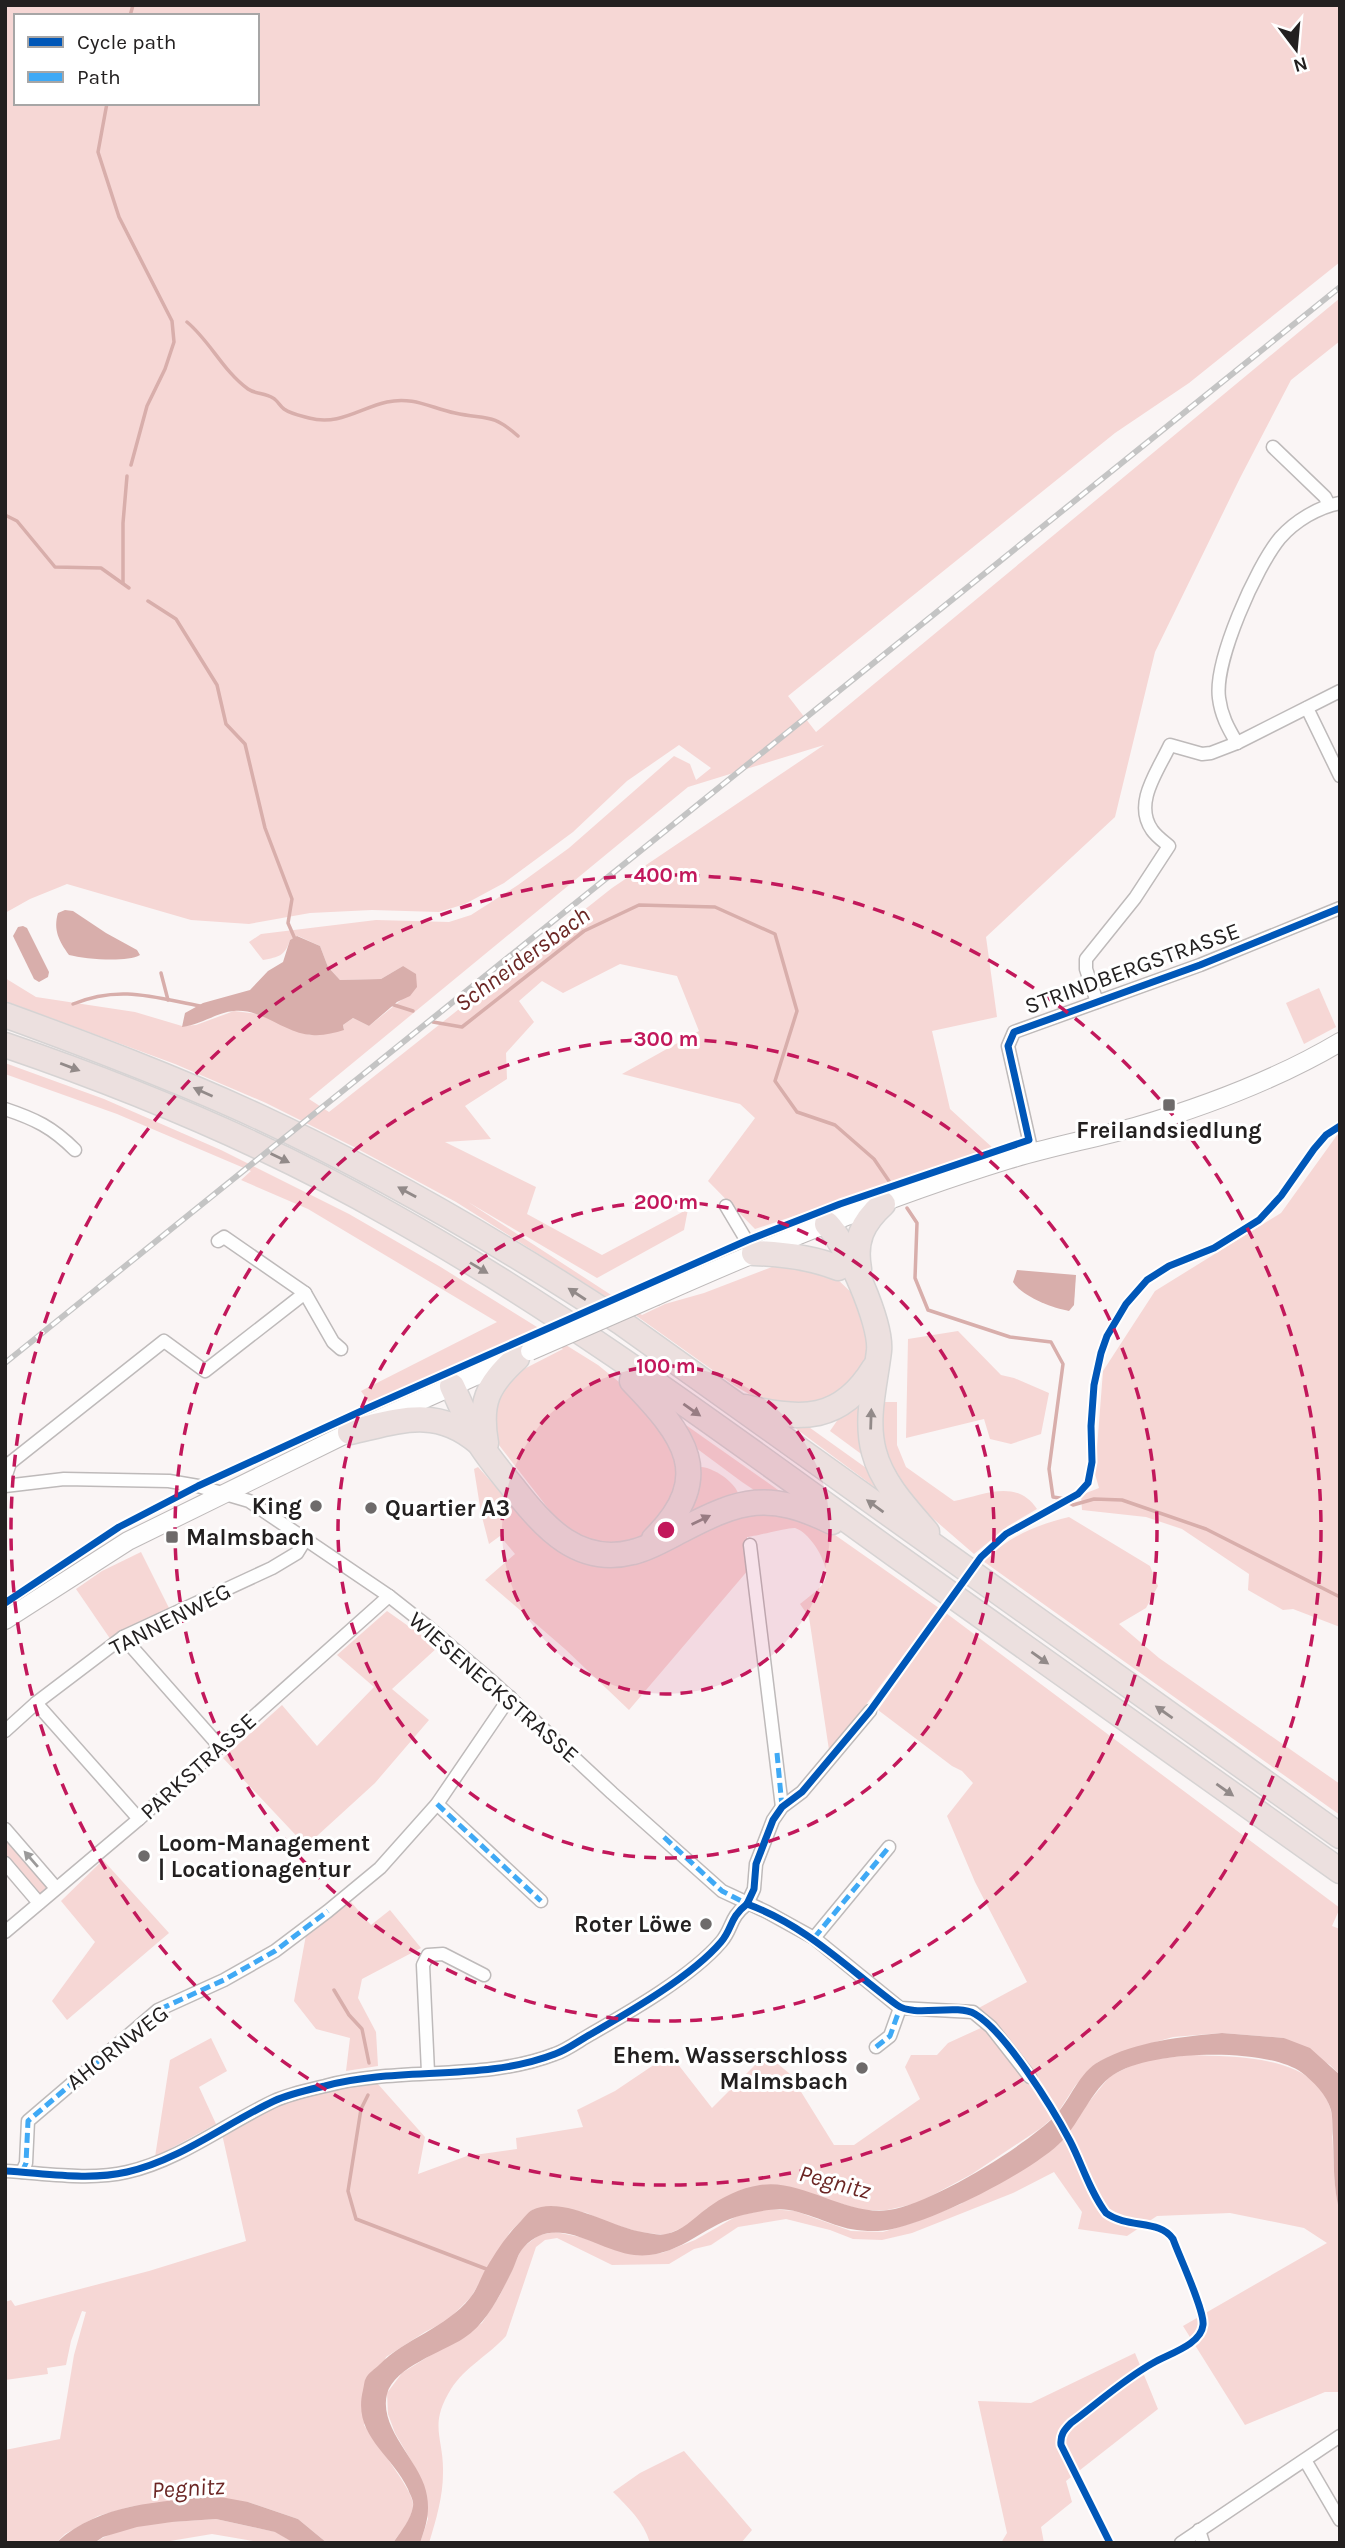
<svg xmlns="http://www.w3.org/2000/svg" width="1345" height="2548" viewBox="0 0 1345 2548" font-family="Karla,sans-serif">
  <style>
    .green { fill: #f6d7d5; fill-rule: evenodd }
    .water { fill: #d8aeab }
    .lines { fill: none; stroke-linecap: round; stroke-linejoin: round }
    .stream { stroke: #d8aeab; stroke-width: 3.5 }
    .minor-casing { stroke: #bebaba; stroke-width: 15 }
    .secondary-casing { stroke: #bebaba; stroke-width: 20 }
    .motorway-casing { stroke: #d6d3d3; stroke-width: 27 }
    .minor { stroke: #fefefe; stroke-width: 12 }
    .secondary { stroke: #fefefe; stroke-width: 18 }
    .motorway { stroke: #ece0df; stroke-width: 24 }
    .rail-casing { stroke: #c4c4c4; stroke-width: 6 }
    .rail { stroke: #fff; stroke-width: 3.5; stroke-dasharray: 10; stroke-linecap: butt }
    .secondary-bridge-casing { stroke: #bebaba; stroke-width: 20; stroke-linecap: butt }
    .secondary-bridge { stroke: #fefefe; stroke-width: 18 }
    .quiet { stroke: #3fa9f5; stroke-width: 5; stroke-dasharray: 10 5; stroke-linecap: butt }
    .cycleway-casing { stroke: #fff; stroke-width: 11 }
    .cycleway { stroke: #0057b8; stroke-width: 7 }
    .oneway { fill: #928a89 }
    .oneway2 { fill: #9b9a9a }
    .ring { fill: none; stroke: #c2185b; stroke-width: 3.5; stroke-dasharray: 12 9 }
    .poi-dot { fill: #6e6b6b; stroke: #fff; stroke-width: 2.5 }
    .labels { text-anchor: middle; stroke-width: 6; stroke-linejoin: round; paint-order: stroke }
    .street-label { font-size: 23px; fill: #232020; stroke: #fff }
    .poi-label { font-size: 23px; font-weight: bold; fill: #232020; stroke: #fff; text-anchor: end }
    .water-label { font-size: 24px; font-style: italic; fill: #6b2624; stroke: #fff }
    .centre { fill: #c2185b; stroke: #fff; stroke-width: 3.5 }
    .ring-label { font-size: 21px; text-anchor: middle; font-weight: bold; fill: #c2185b; stroke: #fff; stroke-width: 6; stroke-linejoin: round; paint-order: stroke }
  </style>
  <rect width="100%" height="100%" fill="#faf5f5"/>
  <g class="green">
    <path d="M5,5H1340V262L1189,383L1115,433L788,696L816,732L1340,298V341L1291,380L1240,478L1155,652L1115,817L986,937L997,1017L932,1031L950,1109L994,1149L755,1229L708,1181L755,1118L740,1104L622,1074L699,1031L677,976L620,964L563,993L542,981L519,1001L534,1022L506,1053L507,1079L465,1106L491,1139L445,1142L536,1187L527,1214L602,1255L688,1209L684,1230L597,1278L468,1202L642,1315L665,1304L704,1293L772,1267L791,1264L834,1276L856,1297L869,1332L865,1363L860,1377L824,1406L763,1402L735,1386L638,1317L456,1202L354,1147L266,1103L175,1064L5,1001V978L36,997L135,1012L182,1026L196,1025L234,1011L257,1014L310,1035L344,1029L343,1025L353,1018L369,1026L405,997L403,966L381,979L340,980L328,967L320,946L298,936L290,940C285,956 279,957 263,960L249,942L261,934L376,920L449,922L471,915L518,885L569,848L674,756L690,764L696,780L711,768L679,745L627,781L573,832L504,883L465,904L439,912L372,910L310,913L249,924L191,920L67,884L30,899L5,913ZM16,16H257V103H16ZM824,745L612,888L329,1112L309,1099L688,787Z"/>
    <path d="M1319,988L1336,1027L1304,1044L1286,1003Z"/>
    <path d="M5,1063L104,1099L221,1150L349,1214L439,1266L598,1365L624,1386L669,1433L681,1482L652,1528L638,1538L617,1542H594L576,1534L554,1516L495,1440L494,1397L522,1370L563,1349L535,1330L370,1404L361,1391L497,1322L308,1209L241,1180L251,1171L117,1114L5,1074Z"/>
    <path d="M1340,1131V1627L1293,1609L1283,1610L1248,1590L1249,1574L1182,1529L1146,1517L1082,1510L1081,1495L1099,1488L1095,1474L1103,1371L1155,1291L1281,1213Z"/>
    <path d="M958,1331L1001,1375L1014,1378L1049,1393L1041,1434L1011,1444L990,1439L984,1419L906,1438L908,1339Z"/>
    <path d="M860,1398L864,1456L830,1431L843,1412Z"/>
    <path d="M878,1402H897V1445L906,1467L954,1501C984,1495 1016,1478 1037,1509L1008,1526L974,1554L907,1496L876,1434Z"/>
    <path d="M787,1422L806,1425L876,1475L892,1500Z"/>
    <path d="M683,1423L781,1492H757L742,1482L692,1445Z"/>
    <path d="M478,1467L541,1537L574,1558L750,1508L818,1523L939,1608L865,1706L829,1750L809,1617L800,1604C807,1598 819,1590 824,1582C833,1568 810,1532 795,1528C791,1527 756,1536 747,1537L749,1569L629,1710L565,1649L485,1580L515,1554L500,1536L489,1544L481,1513L474,1469Z"/>
    <path d="M697,1467C710,1465 737,1482 739,1497L682,1519Z"/>
    <path d="M1069,1517L1150,1566L1158,1586L1146,1608L1119,1624L1159,1658L1340,1784V1815L983,1561C1011,1536 1033,1526 1069,1517Z"/>
    <path d="M141,1552L171,1612L111,1640L76,1589L102,1571Z"/>
    <path d="M387,1611L438,1647L392,1689L429,1720L375,1783L306,1846L223,1758L282,1705L317,1746L374,1687L337,1655Z"/>
    <path d="M946,1613L1340,1908L1332,1926L1340,1929V2075L1330,2065L1284,2038L1222,2033L1173,2037L1131,2049L1098,2062L1075,2086L1057,2114L1041,2128L972,2174L918,2203L887,2210H862L839,2203L707,2208L689,2225L665,2235L639,2232L606,2222L587,2213L553,2206L532,2210L510,2232L471,2297L448,2320L425,2332L386,2357L364,2425C373,2440 413,2490 413,2504C413,2519 401,2531 393,2543H327L298,2519L248,2502L133,2506L98,2516L65,2534L56,2543H5V2450L60,2439L74,2355L86,2312L82,2311L71,2341L66,2365L47,2368L48,2374L5,2380V2302L11,2300L15,2306L149,2271L246,2241L222,2134L277,2104L325,2090L377,2083L425,2137L418,2174L467,2156L517,2149L516,2138L583,2127L577,2110L615,2091L670,2054L712,2108L766,2054L790,2074L834,2145H854L920,2099L905,2067L911,2055H937L948,2043L983,2027L975,2010L1027,1982L975,1882L947,1816L973,1783L962,1771L952,1766L878,1710Z"/>
    <path d="M5,1838L47,1888L37,1896L5,1860Z"/>
    <path d="M103,1860L169,1933L67,2020L52,2001L95,1942L61,1901Z"/>
    <path d="M351,1902L371,1925L390,1910L421,1948L362,1979L358,1998L376,2032L378,2066L346,2071L350,2038L316,2029L294,2001L306,1935Z"/>
    <path d="M211,2038L227,2071L199,2087L216,2124L155,2157L170,2060Z"/>
    <path d="M1191,2055C1236,2057 1318,2054 1331,2111C1333,2117 1332,2126 1332,2132C1334,2160 1333,2187 1340,2213V2392H1325L1245,2425L1183,2326L1327,2243L1304,2228L1230,2213L1157,2216L1127,2236L1078,2229L1082,2212L1054,2172L1013,2193L912,2233L882,2240L853,2239L830,2230L786,2219L738,2227L711,2245L694,2249L669,2264L612,2265L557,2238L545,2240L536,2247L506,2336C489,2355 465,2367 451,2389C428,2426 444,2437 443,2473C443,2497 436,2520 429,2543H420L428,2519L416,2469L395,2433L388,2414L387,2393L402,2373L482,2323L500,2295L522,2248L539,2235L555,2232L580,2237L635,2255L662,2253L695,2240L737,2216L769,2209L795,2211L851,2231L883,2232L915,2222L961,2204L1088,2103L1110,2076L1141,2061Z"/>
    <path d="M1135,2353L1158,2409L1066,2481L1072,2502L1041,2527L1044,2543H1001L1007,2533L978,2401L1031,2403Z"/>
    <path d="M684,2451L752,2530L741,2543H650C644,2522 628,2507 613,2492L640,2473Z"/>
    <path d="M216,2519L276,2532L294,2543H265L212,2534L158,2543H94C128,2521 177,2522 216,2519Z"/>
  </g>
  <g class="water">
    <path d="M65,910L73,911L106,933L137,950L140,955C126,963 85,959 69,955C59,941 53,930 58,913Z"/>
    <path d="M23,926L27,928L49,972L48,977L39,982L34,979L13,936L18,927Z"/>
    <path d="M297,936L320,946L328,967L340,980L381,979L403,966L416,974L417,987L410,996L397,1002L369,1026L353,1018L343,1025L344,1030C334,1033 323,1036 312,1035C285,1034 262,1008 234,1011C217,1012 201,1025 182,1027L185,1013L203,1003L250,990L268,971L283,962L290,940Z"/>
    <path d="M1017,1270L1076,1275L1074,1305L1069,1311C1052,1308 1023,1297 1013,1282Z"/>
    <path d="M1222,2033L1284,2038L1310,2048L1340,2075V2213C1333,2188 1334,2163 1333,2137C1332,2129 1333,2118 1331,2110C1327,2095 1313,2081 1301,2072C1265,2047 1149,2050 1113,2075C1092,2089 1080,2122 1062,2141C1034,2171 919,2230 878,2231C842,2232 830,2221 798,2212C780,2206 761,2211 743,2215C705,2223 678,2260 634,2255C598,2251 556,2212 524,2247C518,2253 516,2263 512,2271C500,2295 487,2323 464,2338C443,2352 394,2367 387,2394C378,2430 423,2463 427,2496C430,2513 426,2526 420,2543H393C401,2531 411,2520 413,2506C414,2500 410,2495 408,2489C391,2453 352,2435 363,2390C364,2386 364,2381 366,2378C368,2373 375,2369 379,2365C406,2338 446,2328 470,2298C476,2291 480,2280 484,2272C494,2255 505,2237 519,2223C523,2219 527,2213 532,2210C563,2195 611,2227 642,2232C649,2233 659,2236 666,2234C682,2231 693,2219 706,2209C722,2197 740,2188 760,2185C802,2178 845,2216 889,2210C931,2204 1024,2147 1055,2116C1071,2099 1079,2072 1100,2061C1137,2041 1181,2037 1222,2033Z"/>
    <path d="M215,2496L248,2502L298,2519L327,2543H294L275,2532L216,2519L172,2522L137,2527L103,2537L94,2543H56C99,2503 160,2502 215,2496Z"/>
  </g>
  <g class="lines">
    <g class="stream">
      <path d="M130,16L133,5"/>
      <path d="M107,103L98,152L119,217L172,321L174,342L165,369L147,406L131,465"/>
      <path d="M187,322C210,341 223,371 248,389C255,394 265,393 273,398C277,400 280,406 284,409C291,414 302,416 309,418C339,426 360,408 387,402C413,396 431,408 455,413C485,420 491,412 518,436"/>
      <path d="M5,515L17,521L55,567L101,568L129,588"/>
      <path d="M123,583V523L127,476"/>
      <path d="M148,601L176,619L217,685L226,724L245,744L265,828L292,899L288,923L295,939"/>
      <path d="M161,973L168,1000"/>
      <path d="M73,1004C119,985 153,997 200,1006"/>
      <path d="M391,1004L413,1011"/>
      <path d="M433,1022L462,1027L584,931L639,905L715,907L775,934L797,1011L775,1081L797,1112L835,1125L874,1159L889,1181"/>
      <path d="M907,1208L917,1223L915,1278L928,1310L1010,1337L1051,1342L1063,1364L1049,1469L1053,1497L1066,1499"/>
      <path d="M1069,1503L1073,1505L1094,1499L1122,1500L1206,1529L1340,1597"/>
      <path d="M334,1990L349,2015L362,2029L369,2063"/>
      <path d="M368,2095L361,2109L348,2191L356,2219L489,2270"/>
    </g>
    <defs>
      <g id="minor">
        <path d="M1273,447L1325,497L1329,505"/>
        <path d="M1307,708L1340,776"/>
        <path d="M1237,743C1228,728 1221,715 1219,698C1214,661 1256,567 1280,538C1295,521 1318,507 1340,503"/>
        <path d="M1097,1002L1086,969V959L1135,898L1169,846C1163,841 1156,836 1152,830C1133,803 1158,771 1170,745L1202,754L1211,753L1237,743L1340,691"/>
        <path d="M5,1109C35,1119 52,1127 75,1150"/>
        <path d="M1032,1153L1008,1046L1014,1032L1200,965L1340,908"/>
        <path d="M726,1206L754,1253"/>
        <path d="M218,1241L224,1237L305,1293L333,1342L341,1349"/>
        <path d="M5,1478L10,1463L164,1341L205,1371L305,1293"/>
        <path d="M5,1486L64,1479L169,1481L198,1486L249,1501L389,1596L427,1626L495,1684L612,1793L722,1891L767,1912L814,1938L900,2008L973,2012L991,2027L1030,2077"/>
        <path d="M750,1545L782,1807"/>
        <path d="M123,1637L220,1747"/>
        <path d="M36,1703L139,1819"/>
        <path d="M5,1731L36,1703L123,1637L272,1568L297,1553L305,1540"/>
        <path d="M437,1804L541,1901"/>
        <path d="M5,1829L56,1888"/>
        <path d="M5,1863L39,1903"/>
        <path d="M747,1904L754,1889L756,1864L773,1820L782,1807L802,1792L870,1711"/>
        <path d="M5,1932L139,1819L389,1596"/>
        <path d="M814,1938L889,1847"/>
        <path d="M876,2047L890,2036L900,2008"/>
        <path d="M428,2072L423,1965L428,1955L443,1954L484,1975"/>
        <path d="M5,2171C44,2173 88,2181 127,2172C180,2160 225,2124 274,2101C289,2094 308,2090 325,2086C399,2066 483,2082 555,2054C567,2050 580,2040 591,2034C631,2011 692,1976 721,1942C733,1928 729,1918 747,1904"/>
        <path d="M22,2172L26,2163L28,2121L158,2010L224,1980L275,1951L328,1911L380,1868L437,1804L510,1697"/>
        <path d="M1305,2460L1340,2520"/>
        <path d="M1199,2530L1203,2543"/>
        <path d="M1181,2543L1340,2436"/>
      </g>
      <g id="secondary">
        <path d="M656,1296C771,1245 887,1197 1007,1160C1049,1147 1092,1139 1135,1127C1206,1106 1276,1080 1340,1042"/>
        <path d="M5,1620L128,1541L350,1432L511,1360"/>
      </g>
      <g id="motorway">
        <path d="M5,1015C90,1046 175,1078 257,1116C384,1175 505,1246 622,1323L1340,1836"/>
        <path d="M5,1045C137,1090 268,1145 389,1214C566,1313 730,1436 894,1554C1043,1660 1191,1765 1340,1871"/>
        <path d="M827,1224C847,1245 882,1323 879,1351C875,1385 865,1419 874,1452C882,1483 907,1509 927,1532"/>
        <path d="M754,1253C783,1254 811,1257 838,1268"/>
        <path d="M859,1269C854,1241 862,1223 883,1204"/>
        <path d="M632,1381C684,1435 717,1476 654,1539"/>
        <path d="M452,1386C461,1405 469,1426 480,1444C490,1460 503,1475 515,1490C545,1529 580,1566 633,1552C650,1548 666,1538 682,1530C741,1499 769,1491 832,1522"/>
        <path d="M745,1407C801,1421 841,1422 874,1368"/>
        <path d="M350,1432C399,1421 436,1406 478,1442"/>
        <path d="M486,1443C479,1403 487,1385 517,1358"/>
      </g>
    </defs>
    <use href="#minor" class="minor-casing"/>
    <use href="#secondary" class="secondary-casing"/>
    <use href="#motorway" class="motorway-casing"/>
    <use href="#minor" class="minor"/>
    <use href="#secondary" class="secondary"/>
    <use href="#motorway" class="motorway"/>
    <defs>
      <path id="rail" d="M5,1363L1340,287"/>
    </defs>
    <use href="#rail" class="rail-casing"/>
    <use href="#rail" class="rail"/>
    <defs>
      <path id="secondary-bridge" d="M530,1351L656,1296"/>
    </defs>
    <use href="#secondary-bridge" class="secondary-bridge-casing"/>
    <use href="#secondary-bridge" class="secondary-bridge"/>
    <g class="quiet">
      <path d="M777,1753L782,1807"/>
      <path d="M437,1804L541,1901"/>
      <path d="M664,1837L722,1891L751,1906"/>
      <path d="M814,1938L889,1847"/>
      <path d="M876,2047L890,2036L900,2008"/>
      <path d="M22,2172L26,2163L28,2121L158,2010L224,1980L275,1951L328,1911"/>
    </g>
    <defs>
      <g id="cycleway">
        <path d="M5,1603L119,1527L198,1486L368,1408L748,1240L840,1204L1029,1140L1008,1046L1014,1032L1200,965L1340,908"/>
        <path d="M747,1904L754,1889L756,1864L773,1820L782,1807L802,1792L870,1711L981,1557L1006,1534L1078,1494L1088,1483L1092,1462L1091,1426L1094,1385L1101,1353L1107,1336L1126,1304L1147,1280L1169,1266L1214,1248L1259,1220L1281,1196L1314,1149L1326,1135L1340,1126"/>
        <path d="M747,1904C807,1926 847,1968 897,2005C914,2018 956,2003 975,2014C1006,2032 1053,2109 1070,2141C1082,2164 1090,2192 1106,2213C1128,2229 1160,2219 1173,2239C1179,2256 1205,2311 1203,2325C1201,2345 1168,2354 1153,2363C1124,2379 1098,2403 1071,2423C1064,2430 1060,2435 1061,2445L1110,2543"/>
        <path d="M5,2171C44,2173 88,2181 127,2172C180,2160 225,2124 274,2101C289,2094 308,2090 325,2086C399,2066 483,2082 555,2054C567,2050 580,2040 591,2034C631,2011 692,1976 721,1942C733,1928 729,1918 747,1904"/>
      </g>
    </defs>
    <use href="#cycleway" class="cycleway-casing"/>
    <use href="#cycleway" class="cycleway"/>
  </g>
  <defs><path id="oneway-solid" d="M-6-.8H1V-3.2L6.5 0L1 3.2V.8H-6Z" transform="scale(1.75)"/></defs>
  <g class="oneway">
    <use href="#oneway-solid" transform="translate(70 1067) rotate(21)"/>
    <use href="#oneway-solid" transform="translate(203 1092) rotate(-156)"/>
    <use href="#oneway-solid" transform="translate(280 1158) rotate(26)"/>
    <use href="#oneway-solid" transform="translate(407 1192) rotate(-151)"/>
    <use href="#oneway-solid" transform="translate(479 1268) rotate(31)"/>
    <use href="#oneway-solid" transform="translate(577 1294) rotate(-147)"/>
    <use href="#oneway-solid" transform="translate(692 1410) rotate(35)"/>
    <use href="#oneway-solid" transform="translate(871 1419) rotate(-88)"/>
    <use href="#oneway-solid" transform="translate(875 1506) rotate(-144)"/>
    <use href="#oneway-solid" transform="translate(701 1520) rotate(-26)"/>
    <use href="#oneway-solid" transform="translate(1040 1658) rotate(35)"/>
    <use href="#oneway-solid" transform="translate(1164 1712) rotate(-145)"/>
    <use href="#oneway-solid" transform="translate(1225 1790) rotate(35)"/>
  </g>
  <use class="oneway2" href="#oneway-solid" transform="translate(31 1859) rotate(-131)"/>
  <circle cx="666" cy="1530" r="164" fill="#c2185b" fill-opacity=".12"/>
  <g class="ring">
    <circle cx="666" cy="1530" r="164"/>
    <circle cx="666" cy="1530" r="328"/>
    <circle cx="666" cy="1530" r="491"/>
    <circle cx="666" cy="1530" r="655"/>
  </g>
  <g class="poi-dot">
    <rect x="1162" y="1098" width="14" height="14" rx="3.5"/>
    <circle cx="316" cy="1506" r="7"/>
    <circle cx="371" cy="1508" r="7"/>
    <rect x="165" y="1530" width="14" height="14" rx="3.5"/>
    <circle cx="144" cy="1856" r="7"/>
    <circle cx="706" cy="1924" r="7"/>
    <circle cx="862" cy="2068" r="7"/>
  </g>
  <g class="labels">
    <g class="street-label">
      <text transform="translate(1132 968) rotate(-20)" y="8">STRINDBERGSTRASSE</text>
      <text transform="translate(170 1619) rotate(-27)" y="8">TANNENWEG</text>
      <text transform="translate(494 1687) rotate(41)" y="8">WIESENECKSTRASSE</text>
      <text transform="translate(198 1766) rotate(-42)" y="8">PARKSTRASSE</text>
      <text transform="translate(117 2047) rotate(-38)" y="8">AHORNWEG</text>
    </g>
    <g class="poi-label">
      <text x="1169" y="1138" text-anchor="middle">Freilandsiedlung</text>
      <text x="302" y="1514">King</text>
      <text x="385" y="1516" text-anchor="start">Quartier A3</text>
      <text x="186" y="1545" text-anchor="start">Malmsbach</text>
      <text x="158" y="1851" text-anchor="start">Loom-Management<tspan x="158" dy="26">| Locationagentur</tspan></text>
      <text x="692" y="1932">Roter Löwe</text>
      <text x="848" y="2063">Ehem. Wasserschloss<tspan x="848" dy="26">Malmsbach</tspan></text>
    </g>
    <g class="water-label">
      <text transform="translate(522 959) rotate(-36)" y="8">Schneidersbach</text>
      <text transform="translate(835 2182) rotate(15)" y="8">Pegnitz</text>
      <text transform="translate(188 2488) rotate(-3)" y="8">Pegnitz</text>
    </g>
  </g>
  <circle cx="666" cy="1530" r="10" class="centre"/>
  <g class="ring-label">
    <text x="666" y="882">400 m</text>
    <text x="666" y="1046">300 m</text>
    <text x="666" y="1209">200 m</text>
    <text x="666" y="1373">100 m</text>
  </g>
  <rect width="1345" height="2548" fill="none" stroke="#232020" stroke-width="14"/>
  <rect x="14" y="14" width="245" height="91" fill="#ffffff" stroke="#a7a6a6" stroke-width="2"/>
  <rect x="28" y="37" width="35" height="10" fill="#0057b8" stroke="#a7a6a6" stroke-width="2"/>
  <text x="77" y="49" font-size="21" fill="#232020">Cycle path</text>
  <rect x="28" y="72" width="35" height="10" fill="#3fa9f5" stroke="#a7a6a6" stroke-width="2"/>
  <text x="77" y="84" font-size="21" fill="#232020">Path</text>
  <g transform="translate(1296 49) rotate(164)" stroke="#ffffff" stroke-width="5" paint-order="stroke">
  <path d="M0-5L12 26L0 18L-12 26Z" fill="#232020"/>
  <text y="-10" font-size="19" font-weight="bold" text-anchor="middle" fill="#232020">N</text>
  </g>
</svg>
